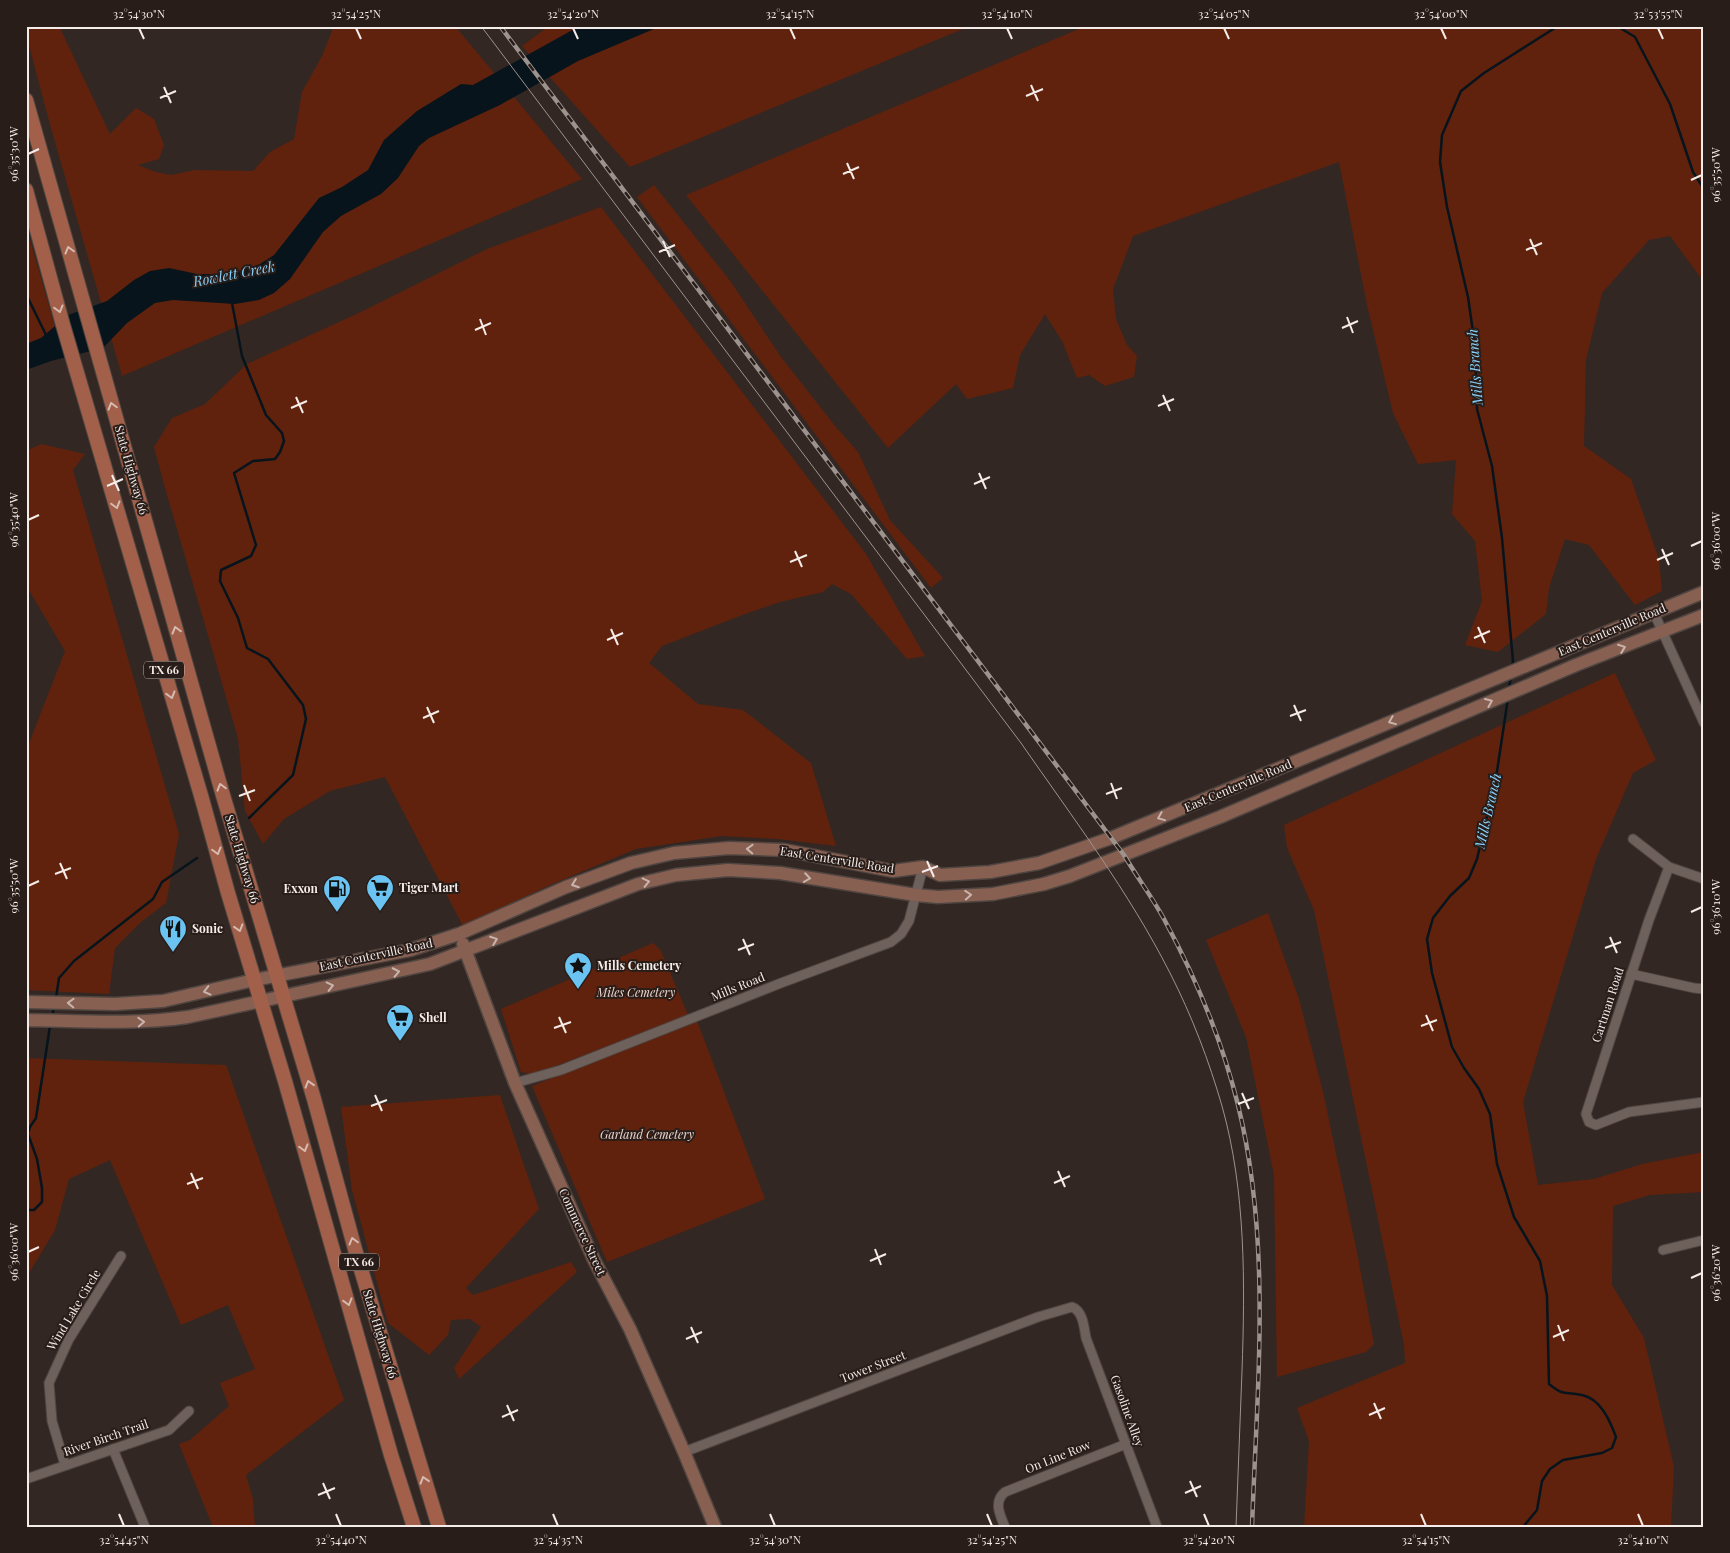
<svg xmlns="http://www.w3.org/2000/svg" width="1730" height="1553" viewBox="0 0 1730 1553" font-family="'Playfair Display',serif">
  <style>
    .green { fill: #60220d }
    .water { fill: #07141c }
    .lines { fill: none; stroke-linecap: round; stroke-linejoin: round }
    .stream { stroke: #07141c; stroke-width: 2.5 }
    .street-casing { stroke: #4f4541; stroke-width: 11 }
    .secondary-casing { stroke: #4f4541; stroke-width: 15 }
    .primary-casing { stroke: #4f4541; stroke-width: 16 }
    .street { stroke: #6e605b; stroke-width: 9 }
    .secondary { stroke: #886052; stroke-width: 12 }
    .primary { stroke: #a2604a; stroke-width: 14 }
    .tram { stroke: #9c938f; stroke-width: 1 }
    .rail-casing { stroke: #9c938f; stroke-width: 4.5 }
    .rail { stroke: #291d19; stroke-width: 2.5; stroke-dasharray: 8; stroke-linecap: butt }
    .oneway { stroke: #d7bbb1 }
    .oneway2 { stroke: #c9b4ad }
    .ticks { fill: none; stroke: #f4ece9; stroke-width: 2 }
    .labels { text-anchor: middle; stroke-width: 4; stroke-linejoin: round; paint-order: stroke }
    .shield { fill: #291d19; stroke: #b7aeab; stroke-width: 1 }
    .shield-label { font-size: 11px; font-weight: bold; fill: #f4ece9 }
    .street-label { font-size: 12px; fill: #f4ece9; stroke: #291d19 }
    .poi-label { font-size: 12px; font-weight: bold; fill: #f4ece9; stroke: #291d19; text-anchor: start }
    .park-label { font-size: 12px; font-style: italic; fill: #efd6cd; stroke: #291d19 }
    .water-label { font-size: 14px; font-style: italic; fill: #88d0f9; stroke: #291d19 }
    .neatline { fill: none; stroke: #f4ece9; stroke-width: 2 }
    .ticks-label { font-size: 12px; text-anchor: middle; fill: #f4ece9 }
  </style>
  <rect width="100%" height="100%" fill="#332723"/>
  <g class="green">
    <path d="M26,26H59L110,134L136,108L154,119L164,145L159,159L138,165L156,172L171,175L195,170L253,171L270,152L294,139L302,92L322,56L334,26H455L582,179L122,376L49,121L26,34Z"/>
    <path d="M549,26H970L630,167L522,46Z"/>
    <path d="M1086,26H1704V282L1670,236L1649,240L1602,293L1586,360L1584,446L1631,479L1659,559L1662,591L1635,605L1589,545L1565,539L1549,588L1546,614L1498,652L1465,645L1482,601L1475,541L1452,514L1456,460L1418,464L1393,413L1367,305L1339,162L1133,236L1113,289L1116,319L1127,345L1137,356L1134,377L1105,386L1089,375L1077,378L1062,341L1045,314L1020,355L1013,388L967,399L956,384L888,448L686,195Z"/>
    <path d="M654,185L731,282L781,357L836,427L858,452L890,520L943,578L931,588L637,197Z"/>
    <path d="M601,207L866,554L925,656L907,659L851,594L832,584L823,592L780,602L745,614L662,646L649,663L698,704L743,710L811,763L836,846L778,839L722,836L636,849L548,886L463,926L385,777L330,791L284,819L263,844L245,811L238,738L165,488L154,447L172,418L205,404L247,364L361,312L487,249Z"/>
    <path d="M26,226L55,327L41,338L26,344Z"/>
    <path d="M41,444L85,454L73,470L179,834L166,903L141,922L115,948L109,994L26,990V751L65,651L26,585V451Z"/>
    <path d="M1615,673L1656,760L1633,773L1596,859L1523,1102L1538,1185L1594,1179L1642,1164L1704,1152V1192L1650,1195L1613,1206L1612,1285L1644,1338L1674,1467L1671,1527H1304L1309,1441L1297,1408L1405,1363L1404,1345L1314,910L1287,848L1284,825Z"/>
    <path d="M1268,913L1299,999L1323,1092L1357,1252L1374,1344L1366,1352L1277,1377L1274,1175L1246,1037L1206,940Z"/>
    <path d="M653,943L661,951L688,1015L548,1069L531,1074L521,1072L501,1009Z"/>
    <path d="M697,1021L765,1199L607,1262L532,1086Z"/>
    <path d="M26,1058L226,1065L344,1400L246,1475L253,1499L255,1527H213L179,1444L190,1440L229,1406L220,1383L255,1369L228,1305L181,1325L110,1160L69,1179L55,1230L26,1278Z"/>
    <path d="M500,1095L539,1209L466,1288L473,1295L571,1262L577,1272L459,1379L454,1368L481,1327L470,1319L451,1320L448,1335L429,1355L388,1323L352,1190L341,1107Z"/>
  </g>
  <path class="water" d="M590,26H661L578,61L500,105L429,138L419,146L398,178L381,194L341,216L323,232L290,279L274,293L259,300L235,304L173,300L155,303L127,323L103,348L51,361L26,370V344L41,338L68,315L107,301L134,280L150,271L169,268L197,274H231L260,264L274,255L319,198L342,187L368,170L384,140L417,111L461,84L473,85L576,28Z"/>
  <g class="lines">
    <g class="stream">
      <path d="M1617,26L1635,37L1670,104L1693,172L1704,189"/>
      <path d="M26,294L47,337"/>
      <path d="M232,303L242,356L266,415L282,433L284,441L280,452L275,459L253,461L234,473L256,545L251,556L221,570L220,581L238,618L247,648L268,659L303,705L306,719L293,775L249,818"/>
      <path d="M1512,668L1513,661L1502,538L1492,466L1477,409L1475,346L1468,297L1447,207L1440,162L1442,135L1461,91L1484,73L1558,26"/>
      <path d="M1509,688L1511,676"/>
      <path d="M1508,698L1496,778L1477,859L1469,878L1450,896L1433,918L1427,939L1432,973L1452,1047L1464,1068L1479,1089L1490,1114L1497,1164L1514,1217L1540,1261L1547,1296L1549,1384C1565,1397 1564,1391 1582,1395C1601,1399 1610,1421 1616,1437L1612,1448L1602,1453L1563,1460L1550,1469L1542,1481L1537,1510L1523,1527"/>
      <path d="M56,998L59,978L74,961L153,899L162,882L197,858"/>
      <path d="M52,1018L54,1006"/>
      <path d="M26,1210H34L42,1202V1188L37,1159L28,1134L30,1127L36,1118L50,1026"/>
    </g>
    <defs>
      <g id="street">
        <path d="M1654,613L1704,723"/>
        <path d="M1633,839L1669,867L1704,879"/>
        <path d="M1669,867L1649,920L1586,1114L1589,1122L1596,1125L1629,1112L1704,1102"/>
        <path d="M1631,974L1694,988L1704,989"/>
        <path d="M515,1083L561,1070L781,983L891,942L901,934L909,921L923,867"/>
        <path d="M1663,1250L1704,1240"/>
        <path d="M113,1449L145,1527"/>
        <path d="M684,1452L1038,1317L1072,1307C1083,1311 1084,1327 1086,1338L1157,1527"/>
        <path d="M65,1465L52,1421L49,1383L69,1339L121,1256"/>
        <path d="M26,1479L169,1430L189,1411"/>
        <path d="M1005,1527C1000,1515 993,1502 1005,1492L1126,1444"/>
      </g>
      <g id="secondary">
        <path d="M463,944L515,1083L594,1260L630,1329L684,1452L715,1527"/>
        <path d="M26,1002L115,1004L163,1001L254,980L410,950L459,934L566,887L631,863L674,853L729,848L784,850L893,871L923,867L940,875L990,872L1039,863L1111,838L1704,592"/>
        <path d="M26,1020C81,1021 134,1025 188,1017L430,964L638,884L676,875L728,870L780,873L916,895L938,897L993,894L1044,884L1070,876L1220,817L1576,665L1704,615"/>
      </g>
      <g id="primary">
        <path d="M26,100L222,792L314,1099L356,1253L439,1527"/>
        <path d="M26,190L63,325L202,799L228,893L285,1081L391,1455L414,1527"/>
      </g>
    </defs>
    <use href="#street" class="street-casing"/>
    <use href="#secondary" class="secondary-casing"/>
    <use href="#primary" class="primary-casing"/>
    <use href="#street" class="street"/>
    <use href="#secondary" class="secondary"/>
    <use href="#primary" class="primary"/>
    <path class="tram" d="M481,26L1021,743C1073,818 1129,892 1170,973C1192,1016 1209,1061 1222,1106C1246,1191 1245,1284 1242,1371C1240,1423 1238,1475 1236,1527"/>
    <defs>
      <path id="rail" d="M500,26L1124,855C1137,877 1152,897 1164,919C1196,978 1222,1040 1238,1105C1272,1243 1257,1386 1252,1527"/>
    </defs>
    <use href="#rail" class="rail-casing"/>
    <use href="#rail" class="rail"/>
  </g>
  <defs><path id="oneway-chevron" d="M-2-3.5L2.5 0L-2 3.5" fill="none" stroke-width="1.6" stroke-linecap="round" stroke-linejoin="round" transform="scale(1.25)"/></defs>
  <g class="oneway">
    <use href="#oneway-chevron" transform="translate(69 250) rotate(-105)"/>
    <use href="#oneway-chevron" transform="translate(59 309) rotate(75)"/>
    <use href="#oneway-chevron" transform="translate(112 406) rotate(-106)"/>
    <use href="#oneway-chevron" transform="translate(116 505) rotate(74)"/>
    <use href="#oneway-chevron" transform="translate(176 630) rotate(-106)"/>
    <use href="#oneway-chevron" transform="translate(171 695) rotate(74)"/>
    <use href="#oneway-chevron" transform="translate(221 787) rotate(-106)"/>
    <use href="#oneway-chevron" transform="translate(217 851) rotate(75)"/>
    <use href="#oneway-chevron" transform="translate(239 928) rotate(73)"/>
    <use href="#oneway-chevron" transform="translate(309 1084) rotate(-107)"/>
    <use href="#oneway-chevron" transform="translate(304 1148) rotate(74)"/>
    <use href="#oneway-chevron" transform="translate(353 1241) rotate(-105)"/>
    <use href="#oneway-chevron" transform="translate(348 1302) rotate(74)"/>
    <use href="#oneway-chevron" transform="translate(424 1480) rotate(-107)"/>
  </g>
  <g class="oneway2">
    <use href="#oneway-chevron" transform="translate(1622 648) rotate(-21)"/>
    <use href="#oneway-chevron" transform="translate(1489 702) rotate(-23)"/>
    <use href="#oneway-chevron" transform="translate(1392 721) rotate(158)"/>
    <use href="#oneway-chevron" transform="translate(1161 817) rotate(158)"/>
    <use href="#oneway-chevron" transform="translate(750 849) rotate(-178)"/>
    <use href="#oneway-chevron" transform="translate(807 878) rotate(9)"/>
    <use href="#oneway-chevron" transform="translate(646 882) rotate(-13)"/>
    <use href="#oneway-chevron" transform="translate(575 884) rotate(160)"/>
    <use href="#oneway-chevron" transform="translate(968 895) rotate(-4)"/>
    <use href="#oneway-chevron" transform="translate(494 940) rotate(-21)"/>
    <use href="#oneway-chevron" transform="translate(396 972) rotate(-12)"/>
    <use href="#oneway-chevron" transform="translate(330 986) rotate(-13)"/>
    <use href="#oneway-chevron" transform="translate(207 991) rotate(166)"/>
    <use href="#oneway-chevron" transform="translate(71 1003) rotate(-178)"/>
    <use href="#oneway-chevron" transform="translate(141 1022) rotate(-3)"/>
  </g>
  <path class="ticks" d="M139,28L144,39M356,28L361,39M573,28L578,39M790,28L795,39M1007,28L1012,39M1224,28L1229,39M1441,28L1446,39M1658,28L1663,39M1031,85L1038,101M164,87L171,103M1026,96L1043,89M160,98L176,91M28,154L39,149M847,163L854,179M843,174L859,167M1691,180L1702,175M1530,239L1537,255M663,241L670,257M1526,250L1542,243M659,252L675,245M1347,317L1353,333M480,319L486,335M1342,328L1358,321M475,330L491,323M1163,395L1170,411M296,397L303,413M1158,406L1174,399M291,408L307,401M979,473L986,489M112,475L119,491M974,484L990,477M107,486L123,479M28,520L39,515M1691,546L1702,541M1662,549L1669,565M795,551L802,567M1657,560L1673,553M790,562L807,555M1478,627L1485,643M611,629L618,645M1474,638L1490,631M607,640L623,633M1294,705L1301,721M427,707L434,723M1290,716L1306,710M423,718L439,711M1111,783L1117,799M244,785L250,801M1106,794L1122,788M239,796L255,790M927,861L934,877M60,863L67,879M922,872L938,866M55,874L71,868M28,886L39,881M1691,912L1702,907M1610,937L1617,953M743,939L750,955M1605,948L1621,942M738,950L754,944M1426,1015L1433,1031M559,1017L566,1033M1421,1026L1437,1020M554,1028L571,1022M1242,1093L1249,1109M375,1095L382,1111M1238,1104L1254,1098M371,1106L387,1100M1058,1171L1065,1187M191,1173L198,1189M1054,1183L1070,1176M187,1184L203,1178M875,1249L881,1265M28,1252L39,1247M870,1261L886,1254M1691,1278L1702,1273M1558,1325L1564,1341M691,1327L698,1343M1553,1337L1569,1330M686,1339L702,1332M1374,1403L1381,1419M507,1405L514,1421M1369,1415L1385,1408M502,1417L518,1410M1190,1481L1197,1497M323,1483L330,1499M1185,1493L1201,1486M318,1495L335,1488M119,1514L124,1526M336,1514L341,1526M553,1514L558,1526M770,1514L775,1526M987,1514L992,1526M1204,1514L1209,1526M1421,1514L1426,1526M1638,1514L1643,1526"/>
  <defs>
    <symbol id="supermarket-pin" viewBox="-11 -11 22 30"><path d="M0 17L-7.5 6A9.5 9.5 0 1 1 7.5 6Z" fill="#6bc3f2" stroke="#291d19"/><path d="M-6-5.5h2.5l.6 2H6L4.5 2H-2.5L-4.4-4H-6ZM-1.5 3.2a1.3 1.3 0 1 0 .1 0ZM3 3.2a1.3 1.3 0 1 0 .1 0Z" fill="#111"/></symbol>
    <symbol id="fuel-pin" viewBox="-11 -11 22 30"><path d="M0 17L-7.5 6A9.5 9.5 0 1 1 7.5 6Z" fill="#6bc3f2" stroke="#291d19"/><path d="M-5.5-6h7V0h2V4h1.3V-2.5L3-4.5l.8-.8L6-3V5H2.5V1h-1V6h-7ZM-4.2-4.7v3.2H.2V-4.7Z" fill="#111"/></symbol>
    <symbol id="restaurant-pin" viewBox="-11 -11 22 30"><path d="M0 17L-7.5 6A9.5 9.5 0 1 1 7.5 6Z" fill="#6bc3f2" stroke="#291d19"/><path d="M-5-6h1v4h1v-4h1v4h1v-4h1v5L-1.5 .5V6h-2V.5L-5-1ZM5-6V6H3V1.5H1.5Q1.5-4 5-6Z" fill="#111"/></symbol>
    <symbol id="sight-pin" viewBox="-11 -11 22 30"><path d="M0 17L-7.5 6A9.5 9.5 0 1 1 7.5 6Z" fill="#6bc3f2" stroke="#291d19"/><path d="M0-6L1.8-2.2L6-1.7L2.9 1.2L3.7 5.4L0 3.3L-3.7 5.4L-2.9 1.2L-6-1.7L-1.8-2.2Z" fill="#111"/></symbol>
  </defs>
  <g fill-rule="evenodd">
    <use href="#supermarket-pin" x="364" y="872" width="32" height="43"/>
    <use href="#fuel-pin" x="321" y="873" width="32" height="43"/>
    <use href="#restaurant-pin" x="157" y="913" width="32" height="43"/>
    <use href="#sight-pin" x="562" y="950" width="32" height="43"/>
    <use href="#supermarket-pin" x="384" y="1002" width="32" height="43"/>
  </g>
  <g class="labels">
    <g class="shield">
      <rect x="144" y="661.5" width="40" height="17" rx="4"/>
      <rect x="339" y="1253.5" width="40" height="17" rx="4"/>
    </g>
    <g class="shield-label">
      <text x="164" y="674">TX 66</text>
      <text x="359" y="1266">TX 66</text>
    </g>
    <g class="street-label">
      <text transform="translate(131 470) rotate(74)" y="4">State Highway 66</text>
      <text transform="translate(1612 630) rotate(-23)" y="4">East Centerville Road</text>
      <text transform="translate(1238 786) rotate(-23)" y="4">East Centerville Road</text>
      <text transform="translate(242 859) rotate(73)" y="4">State Highway 66</text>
      <text transform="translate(837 860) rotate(9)" y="4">East Centerville Road</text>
      <text transform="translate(376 955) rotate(-12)" y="4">East Centerville Road</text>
      <text transform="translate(738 987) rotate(-22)" y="4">Mills Road</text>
      <text transform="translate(1608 1005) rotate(-72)" y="4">Cartman Road</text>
      <text transform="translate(582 1232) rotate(65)" y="4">Commerce Street</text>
      <text transform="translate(74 1310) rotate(-59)" y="4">Wind Lake Circle</text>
      <text transform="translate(380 1334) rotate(73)" y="4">State Highway 66</text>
      <text transform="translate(873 1367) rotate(-21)" y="4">Tower Street</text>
      <text transform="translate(1127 1411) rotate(70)" y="4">Gasoline Alley</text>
      <text transform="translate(106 1438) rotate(-19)" y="4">River Birch Trail</text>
      <text transform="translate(1058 1457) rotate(-22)" y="4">On Line Row</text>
    </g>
    <g class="poi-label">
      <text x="399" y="892">Tiger Mart</text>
      <text x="318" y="893" text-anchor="end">Exxon</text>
      <text x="192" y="933">Sonic</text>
      <text x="597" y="970">Mills Cemetery</text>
      <text x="419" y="1022">Shell</text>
    </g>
    <g class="park-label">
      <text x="636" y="997">Miles Cemetery</text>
      <text x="647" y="1139">Garland Cemetery</text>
    </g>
    <g class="water-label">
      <text transform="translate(234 274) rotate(-11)" y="5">Rowlett Creek</text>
      <text transform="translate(1475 367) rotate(-94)" y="5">Mills Branch</text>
      <text transform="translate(1488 811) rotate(-77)" y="5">Mills Branch</text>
    </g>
  </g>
  <rect width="1730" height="1553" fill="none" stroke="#291d19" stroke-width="55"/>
  <rect x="28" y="28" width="1674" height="1498" class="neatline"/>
  <g class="ticks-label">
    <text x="139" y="18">32°54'30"N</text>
    <text x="356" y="18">32°54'25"N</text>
    <text x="573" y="18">32°54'20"N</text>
    <text x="790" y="18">32°54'15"N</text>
    <text x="1007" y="18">32°54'10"N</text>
    <text x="1224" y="18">32°54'05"N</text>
    <text x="1441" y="18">32°54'00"N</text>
    <text x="1658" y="18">32°53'55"N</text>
    <text transform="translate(14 154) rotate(-90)" y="4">96°35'30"W</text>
    <text transform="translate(1716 175) rotate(-90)" y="4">96°35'50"W</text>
    <text transform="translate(14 520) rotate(-90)" y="4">96°35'40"W</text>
    <text transform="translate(1716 541) rotate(-90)" y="4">96°36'00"W</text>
    <text transform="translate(14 886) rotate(-90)" y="4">96°35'50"W</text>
    <text transform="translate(1716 907) rotate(-90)" y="4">96°36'10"W</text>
    <text transform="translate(14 1252) rotate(-90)" y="4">96°36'00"W</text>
    <text transform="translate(1716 1273) rotate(-90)" y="4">96°36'20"W</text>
    <text x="124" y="1544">32°54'45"N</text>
    <text x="341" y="1544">32°54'40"N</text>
    <text x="558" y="1544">32°54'35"N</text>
    <text x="775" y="1544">32°54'30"N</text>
    <text x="992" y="1544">32°54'25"N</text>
    <text x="1209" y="1544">32°54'20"N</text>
    <text x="1426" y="1544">32°54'15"N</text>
    <text x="1643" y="1544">32°54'10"N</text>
  </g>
</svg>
